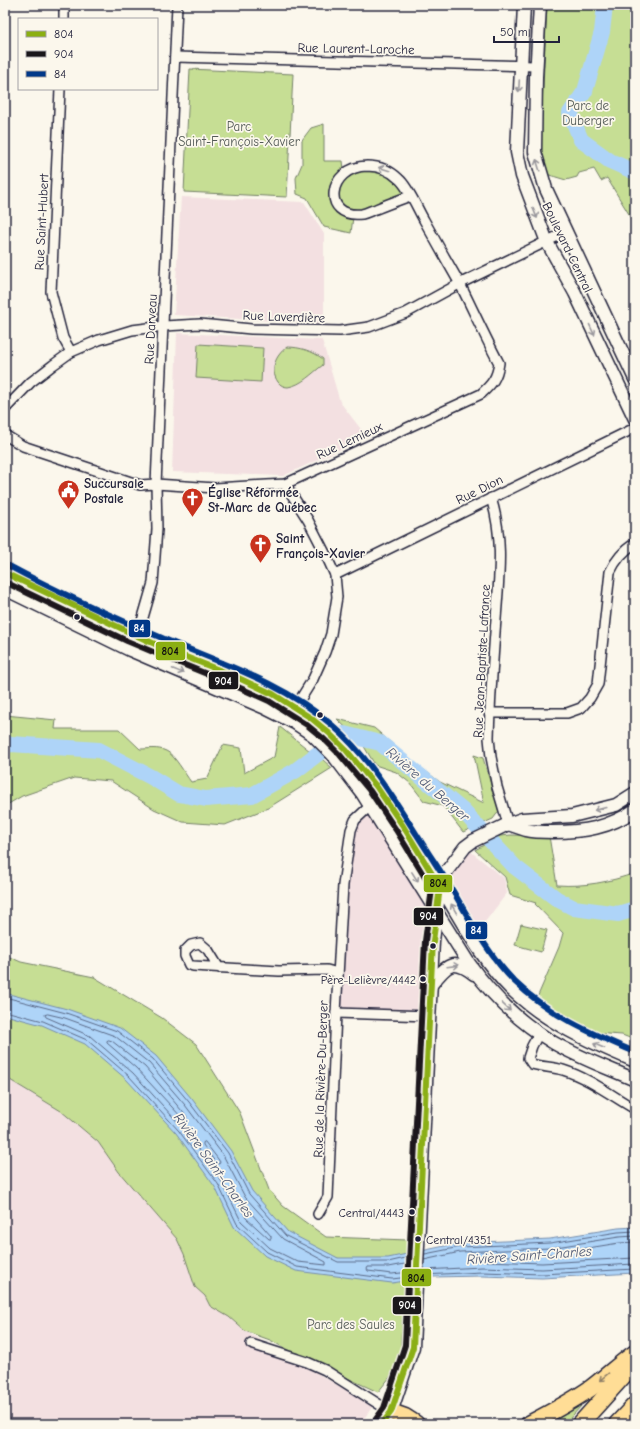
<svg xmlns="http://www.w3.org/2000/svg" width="640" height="1429" viewBox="0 0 640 1429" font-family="'Comic Neue',sans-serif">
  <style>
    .built { fill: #f3e0e1 }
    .green { fill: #c6de94; stroke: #748068 }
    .water { fill: #aed4f8; stroke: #768dac }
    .pier { fill: #fbf7ec }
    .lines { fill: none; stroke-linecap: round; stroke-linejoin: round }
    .shore { stroke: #5a6987; stroke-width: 1 }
    .river { stroke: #aed4f8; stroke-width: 16 }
    .street-casing { stroke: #22223b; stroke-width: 12 }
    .secondary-casing { stroke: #22223b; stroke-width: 15 }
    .highway-casing { stroke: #22223b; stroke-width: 19 }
    .street { stroke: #fbf7ec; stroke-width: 9 }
    .secondary { stroke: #fbf7ec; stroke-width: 12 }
    .highway { stroke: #ffdd96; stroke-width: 16 }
    .bus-1-casing { stroke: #fbf7ec; stroke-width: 9 }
    .bus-2-casing { stroke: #fbf7ec; stroke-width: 9 }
    .bus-3-casing { stroke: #fbf7ec; stroke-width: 9 }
    .bus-1 { stroke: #8baf12; stroke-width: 6 }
    .bus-2 { stroke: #1a171b; stroke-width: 6 }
    .bus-3 { stroke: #013888; stroke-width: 6 }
    .oneway { stroke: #99979c }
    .oneway2 { stroke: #908068 }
    .bus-dot { fill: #22223b; stroke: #fbf7ec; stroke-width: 1.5 }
    .labels { text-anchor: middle; stroke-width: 3.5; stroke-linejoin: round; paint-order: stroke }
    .bus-label { font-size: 12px; fill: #22223b; stroke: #fbf7ec; text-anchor: end }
    .street-label { font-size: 13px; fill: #22223b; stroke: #fbf7ec }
    .park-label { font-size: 13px; fill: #535a56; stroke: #fbf7ec }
    .poi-label { font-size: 13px; font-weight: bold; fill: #22223b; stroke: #fbf7ec; text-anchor: start }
    .water-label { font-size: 14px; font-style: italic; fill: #4c5774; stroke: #fbf7ec }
    .line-badge { stroke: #fbf7ec; stroke-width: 1.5 }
    .badge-label { font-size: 11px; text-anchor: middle; font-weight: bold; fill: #fff }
    .pale-badge-label { font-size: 11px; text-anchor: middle; font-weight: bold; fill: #111 }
  </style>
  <rect width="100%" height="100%" fill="#fbf7ec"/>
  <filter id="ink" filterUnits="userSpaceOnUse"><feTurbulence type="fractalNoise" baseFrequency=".025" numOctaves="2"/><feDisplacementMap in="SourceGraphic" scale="8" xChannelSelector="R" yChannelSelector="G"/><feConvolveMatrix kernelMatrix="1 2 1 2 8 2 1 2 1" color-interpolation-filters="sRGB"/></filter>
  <g filter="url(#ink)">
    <g class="built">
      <path d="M181,197L304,202L324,234V324L174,315Z"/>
      <path d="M177,333L322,340L340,402L367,437L283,476L172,472Z"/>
      <path d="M370,806L437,912L431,1022L335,1019L351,830Z"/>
      <path d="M465,847L504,878L507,893L472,939L440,887Z"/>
      <path d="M5,1077L61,1111L98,1142L119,1172L177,1239L184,1254L195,1287L245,1331L373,1406L360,1424H5Z"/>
    </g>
    <g class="green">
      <path d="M547,5H635V224L607,178L601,181L594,169L579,173L577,177L566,180L546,174L540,146Z"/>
      <path d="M190,69L293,74L287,197L184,192Z"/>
      <path d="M324,124V161H343L344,169L334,178L330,201L333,206L353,217L351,233L324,227L307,198L297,194L296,178L302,164V140L311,128Z"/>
      <path d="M372,169C391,175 395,176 404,194C391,199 365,212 352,209C347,208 343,205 338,202C336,178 351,172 372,169Z"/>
      <path d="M198,344L263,348L261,382L196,378Z"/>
      <path d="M287,347C300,347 313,351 323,359V365C312,373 302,385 288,387C284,387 280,385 278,382C269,369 276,355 287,347Z"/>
      <path d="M5,715L56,720L55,729H119L140,749C148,749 158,747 166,751C174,754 185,774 191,782L207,779L223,745L241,748L244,773L274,757L280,727L310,751L312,750L332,768L268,808L225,825L183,822L154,809L111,781L74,778L22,796L5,806Z"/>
      <path d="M337,719L374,728L410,759L440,782L484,803L474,755L483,758L499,811L493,819L463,832L443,806L424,801L410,783L396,772L375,765L362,743Z"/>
      <path d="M511,835L549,836L557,885C584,887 610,882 635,873V1040L622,1035L594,1033L571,1021L537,998L559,947L563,933L535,904L536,903L510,895L505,877L475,850L500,836Z"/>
      <path d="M521,924L547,930L541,952L515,945Z"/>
      <path d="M5,955L21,962L94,977L162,1018L196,1044L240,1113L269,1190L283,1206L326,1237L408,1240V1256L388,1260H338L287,1234L250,1193L154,1058L5,995Z"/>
      <path d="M5,1012L45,1023L87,1042L129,1078L179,1132L219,1189L236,1225L405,1280L400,1352L390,1377L378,1392L297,1355L270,1340L245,1331L229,1317L210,1306L205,1296L195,1287L184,1254L177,1239L119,1172L98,1142L61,1111L5,1077Z"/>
      <path d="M578,1403L581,1406L565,1424H542Z"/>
    </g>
    <path class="water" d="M5,993L67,1009L120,1028L156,1056L192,1099L231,1151L252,1191L288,1232L338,1258H388L459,1243L550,1239L618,1228L635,1227V1273L542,1278L482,1276L433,1277L392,1283L296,1271L265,1256L234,1227L215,1187L176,1133L126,1079L85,1044L42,1025L5,1015Z"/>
    <path class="pier" d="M425,1248L424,1281L405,1283L407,1252Z"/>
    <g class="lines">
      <g class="shore">
        <path d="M5,997L66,1013L117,1031L153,1059L189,1102L228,1153L249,1194L286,1236L338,1262H388L410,1257"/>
        <path d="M5,1011L43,1021L87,1040L129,1076L179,1131L218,1184L237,1224L267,1252L297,1267L392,1279L409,1277"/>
        <path d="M48,1014L65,1018L115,1036L149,1063L185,1105L223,1155L245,1197L283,1239L326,1262V1265L298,1262L270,1248L241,1221L222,1182L183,1128L133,1073L90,1036L46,1017L45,1015Z"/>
        <path d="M109,1040L112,1041L145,1067L187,1117L186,1119H183L136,1068L107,1043V1041Z"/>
        <path d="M205,1142L218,1159L220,1162L219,1164L216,1163L203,1145V1143Z"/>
        <path d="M242,1205H244L271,1236V1239H269L246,1218L241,1207Z"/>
        <path d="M635,1242L619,1243L551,1254L486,1257L484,1259L486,1261L542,1263L635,1258"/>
        <path d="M425,1254L460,1247L550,1243L618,1232L635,1231"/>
        <path d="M424,1260L460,1252L550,1248L619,1237L635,1236"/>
        <path d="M424,1270L482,1267L542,1269L635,1264"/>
        <path d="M410,1272L392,1274L368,1271L367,1269L368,1267H389L410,1263"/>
        <path d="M424,1275L482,1272L542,1274L635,1269"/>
      </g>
      <g class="river">
        <path d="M605,5L602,32L585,91L570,113L581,140L610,161L635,172"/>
        <path d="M5,746L11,744L99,750L151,777L179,794L206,799L252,795L295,771L344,734L380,743L463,811L515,867L557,899L574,908L618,914L635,909"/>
      </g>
      <defs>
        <g id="street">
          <path d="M64,19V5"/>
          <path d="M175,57L537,66"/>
          <path d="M60,89L51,292L63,338L71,352"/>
          <path d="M5,409L31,382L53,365L71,352L99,340L132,330L164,326L200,324L251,329L340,331L369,327L406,313L459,284L566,232"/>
          <path d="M5,435L23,446L140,485L156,484L215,488L285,484L481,394C492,384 497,378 499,363C485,337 473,310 460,284C448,263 436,242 424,220C418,210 408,186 399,179C390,170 379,166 367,166C327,167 321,219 362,214C367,213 372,210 376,209C388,204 399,200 410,196"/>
          <path d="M285,484L308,520L325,553L335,575L337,597L331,634L325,652L313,679L288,719"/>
          <path d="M491,498C504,539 499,577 496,619C493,658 490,698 489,738L491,757L497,787L508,824"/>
          <path d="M335,575L635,428"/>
          <path d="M130,650L142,621L153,583L157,529L156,484L177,5"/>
          <path d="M489,713H567L581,708L590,698L598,684L610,572C616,559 623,551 635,543"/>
          <path d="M219,968L208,950L200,943L191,945L185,951V956L189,965L193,966L279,971L327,970L338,973"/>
          <path d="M336,1013L430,1016"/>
          <path d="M539,1033L532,1046L528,1058L532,1064C542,1067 553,1067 563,1070C589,1078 612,1096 635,1109"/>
          <path d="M318,1214L328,1197L336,1013L343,885L351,830L355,820L370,806"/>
          <path d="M251,1344L307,1362L325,1370L391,1412"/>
        </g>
        <g id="secondary">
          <path d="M524,5L517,152L522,176L547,242L575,293L635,419"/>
          <path d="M540,5L536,77L535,152L546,189L635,379"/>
          <path d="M5,573L20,581C68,604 117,628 167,649C222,672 282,690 328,732C362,762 387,802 411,841C424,861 438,881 450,902C468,932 485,963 510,988C546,1023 590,1042 635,1061"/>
          <path d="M5,589L130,650L263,707L295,723L313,735L333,755L362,793L468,962C491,995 520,1023 554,1043C580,1058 608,1068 635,1080"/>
          <path d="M508,824C514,826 520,828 526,830C534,832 544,832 553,832C584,832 609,828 635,810"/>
          <path d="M431,985C446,966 452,957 474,974"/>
          <path d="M382,1424L391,1412L413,1347L433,941L440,887L446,872L465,847L473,841L508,824L522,819L572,816L616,805L635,793"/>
        </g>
        <g id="highway">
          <path d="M391,1412L405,1417L416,1424"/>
          <path d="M529,1424C550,1413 571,1402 591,1388C606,1377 619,1364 635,1353"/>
          <path d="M580,1424L635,1363"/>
          <path d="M617,1424L635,1405"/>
        </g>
      </defs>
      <use href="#street" class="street-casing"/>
      <use href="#secondary" class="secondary-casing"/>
      <use href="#highway" class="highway-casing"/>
      <use href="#street" class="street"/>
      <use href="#secondary" class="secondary"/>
      <use href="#highway" class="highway"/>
      <defs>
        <path id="bus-1" d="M5,573L131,633L168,650L232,675L273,694L311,718L329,733L346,750L376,786L403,826L440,887L433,941L413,1347L391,1412L382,1424"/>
        <path id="bus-2" d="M5,582L127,641L165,657L229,683L269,701L307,725L324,739L340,755L370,791L396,830L432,889L425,941L405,1345L384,1408L376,1419"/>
        <path id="bus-3" d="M9,566C61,594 115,618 169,641C226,665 285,684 332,725C368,756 392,796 417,835C429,854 441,872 453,891C471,922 489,956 515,982C549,1015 592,1034 635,1052"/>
      </defs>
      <use href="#bus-1" class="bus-1-casing"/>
      <use href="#bus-2" class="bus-2-casing"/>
      <use href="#bus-3" class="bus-3-casing"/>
      <use href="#bus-1" class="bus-1"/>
      <use href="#bus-2" class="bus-2"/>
      <use href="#bus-3" class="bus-3"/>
    </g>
    <defs><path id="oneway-shaft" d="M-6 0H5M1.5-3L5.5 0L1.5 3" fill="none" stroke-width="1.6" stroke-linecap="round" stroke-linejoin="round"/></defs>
    <g class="oneway">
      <use href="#oneway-shaft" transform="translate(519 86) rotate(93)"/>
      <use href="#oneway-shaft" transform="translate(538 165) rotate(-107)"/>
      <use href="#oneway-shaft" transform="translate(384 169) rotate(-163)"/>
      <use href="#oneway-shaft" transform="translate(535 213) rotate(68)"/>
      <use href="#oneway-shaft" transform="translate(592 330) rotate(65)"/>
      <use href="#oneway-shaft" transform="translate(178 671) rotate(22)"/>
      <use href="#oneway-shaft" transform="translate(600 809) rotate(166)"/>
      <use href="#oneway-shaft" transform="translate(415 877) rotate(58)"/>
      <use href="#oneway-shaft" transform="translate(454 909) rotate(-120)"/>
      <use href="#oneway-shaft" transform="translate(453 966) rotate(-7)"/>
      <use href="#oneway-shaft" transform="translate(506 1007) rotate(43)"/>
      <use href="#oneway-shaft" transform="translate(599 1046) rotate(-157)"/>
    </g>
    <use class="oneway2" href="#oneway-shaft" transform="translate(604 1377) rotate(140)"/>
  </g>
  <defs>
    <symbol id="civic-pin" viewBox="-11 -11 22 30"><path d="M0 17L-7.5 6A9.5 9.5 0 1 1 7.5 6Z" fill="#c8321e" stroke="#fbf7ec"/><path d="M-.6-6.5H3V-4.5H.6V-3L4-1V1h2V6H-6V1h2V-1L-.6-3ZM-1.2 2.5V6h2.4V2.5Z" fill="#fff"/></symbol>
    <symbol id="church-pin" viewBox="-11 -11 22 30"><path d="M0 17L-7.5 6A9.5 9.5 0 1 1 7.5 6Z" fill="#c8321e" stroke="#fbf7ec"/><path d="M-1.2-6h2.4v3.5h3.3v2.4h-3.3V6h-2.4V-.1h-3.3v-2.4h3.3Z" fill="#fff"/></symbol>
  </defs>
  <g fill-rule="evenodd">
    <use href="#civic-pin" x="56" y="478" width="25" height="34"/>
    <use href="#church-pin" x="180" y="486" width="25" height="34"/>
    <use href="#church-pin" x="248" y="532" width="25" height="34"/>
  </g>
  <g class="bus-dot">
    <circle cx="77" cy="617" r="3.5"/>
    <circle cx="320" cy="715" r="3.5"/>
    <circle cx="433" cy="946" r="3.5"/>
    <circle cx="423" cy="979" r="3.5"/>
    <circle cx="412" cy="1212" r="3.5"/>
    <circle cx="418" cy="1239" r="3.5"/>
  </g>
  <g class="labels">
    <g class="bus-label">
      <text x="416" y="984">Père-Lelièvre/4442</text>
      <text x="404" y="1217">Central/4443</text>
      <text x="426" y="1244" text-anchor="start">Central/4351</text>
    </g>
    <g class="street-label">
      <text transform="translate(356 48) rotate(1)" y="5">Rue Laurent-Laroche</text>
      <text transform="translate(41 222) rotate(-87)" y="5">Rue Saint-Hubert</text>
      <text transform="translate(568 247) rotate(64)" y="5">Boulevard Central</text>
      <text transform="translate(284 316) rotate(2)" y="5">Rue Laverdière</text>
      <text transform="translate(150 329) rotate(-87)" y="5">Rue Darveau</text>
      <text transform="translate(349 440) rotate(-25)" y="5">Rue Lemieux</text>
      <text transform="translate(479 489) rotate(-26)" y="5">Rue Dion</text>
      <text transform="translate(481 661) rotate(-87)" y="5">Rue Jean-Baptiste-Lafrance</text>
      <text transform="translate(320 1079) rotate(-88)" y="5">Rue de la Rivière-Du-Berger</text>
    </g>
    <g class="park-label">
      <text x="588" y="110">Parc de<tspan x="588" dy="15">Duberger</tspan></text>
      <text x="239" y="131">Parc<tspan x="239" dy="15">Saint-François-Xavier</tspan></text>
      <text x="351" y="1329">Parc des Saules</text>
    </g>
    <g class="poi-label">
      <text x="84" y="488">Succursale<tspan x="84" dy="15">Postale</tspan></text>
      <text x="208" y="497">Église Réformée<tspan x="208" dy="15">St-Marc de Québec</tspan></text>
      <text x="276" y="543">Saint<tspan x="276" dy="15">François-Xavier</tspan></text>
    </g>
    <g class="water-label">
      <text transform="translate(428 784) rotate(41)" y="5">Rivière du Berger</text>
      <text transform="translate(214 1165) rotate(54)" y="5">Rivière Saint-Charles</text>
      <text transform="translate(529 1255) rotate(-4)" y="5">Rivière Saint-Charles</text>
    </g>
  </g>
  <g class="line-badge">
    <rect x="128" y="619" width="23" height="19" rx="4" fill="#013888"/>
    <rect x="155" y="641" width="31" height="20" rx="4" fill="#8baf12"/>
    <rect x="208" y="671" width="31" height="19" rx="4" fill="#1a171b"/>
    <rect x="423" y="874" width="30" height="19" rx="4" fill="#8baf12"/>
    <rect x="413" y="907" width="31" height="19" rx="4" fill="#1a171b"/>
    <rect x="465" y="921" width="23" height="19" rx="4" fill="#013888"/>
    <rect x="401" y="1268" width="31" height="19" rx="4" fill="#8baf12"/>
    <rect x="392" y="1296" width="30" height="19" rx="4" fill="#1a171b"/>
  </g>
  <g class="badge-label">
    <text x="139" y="632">84</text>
    <text x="223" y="685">904</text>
    <text x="428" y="920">904</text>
    <text x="476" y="934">84</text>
    <text x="407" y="1309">904</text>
  </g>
  <g class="pale-badge-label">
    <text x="170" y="655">804</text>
    <text x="438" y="887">804</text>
    <text x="416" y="1282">804</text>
  </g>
  <rect width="640" height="1429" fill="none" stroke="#fbf7ec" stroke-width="20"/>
  <rect x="10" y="10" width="620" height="1409" fill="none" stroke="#22223b" stroke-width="1.5" filter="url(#ink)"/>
  <rect x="18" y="18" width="140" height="72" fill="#fbf7ec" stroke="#a4a2a5"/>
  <rect x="26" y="31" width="20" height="6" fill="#8baf12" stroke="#a4a2a5"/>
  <text x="54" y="38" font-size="12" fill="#22223b">804</text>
  <rect x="26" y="51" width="20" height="6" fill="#1a171b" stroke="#a4a2a5"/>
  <text x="54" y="58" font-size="12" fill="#22223b">904</text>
  <rect x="26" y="71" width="20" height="6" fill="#013888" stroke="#a4a2a5"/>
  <text x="54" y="78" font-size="12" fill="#22223b">84</text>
  <path d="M494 36v6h65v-6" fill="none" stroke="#22223b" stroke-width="2"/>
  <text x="500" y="36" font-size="12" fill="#22223b" stroke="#fbf7ec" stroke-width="3" paint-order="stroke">50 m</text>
</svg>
